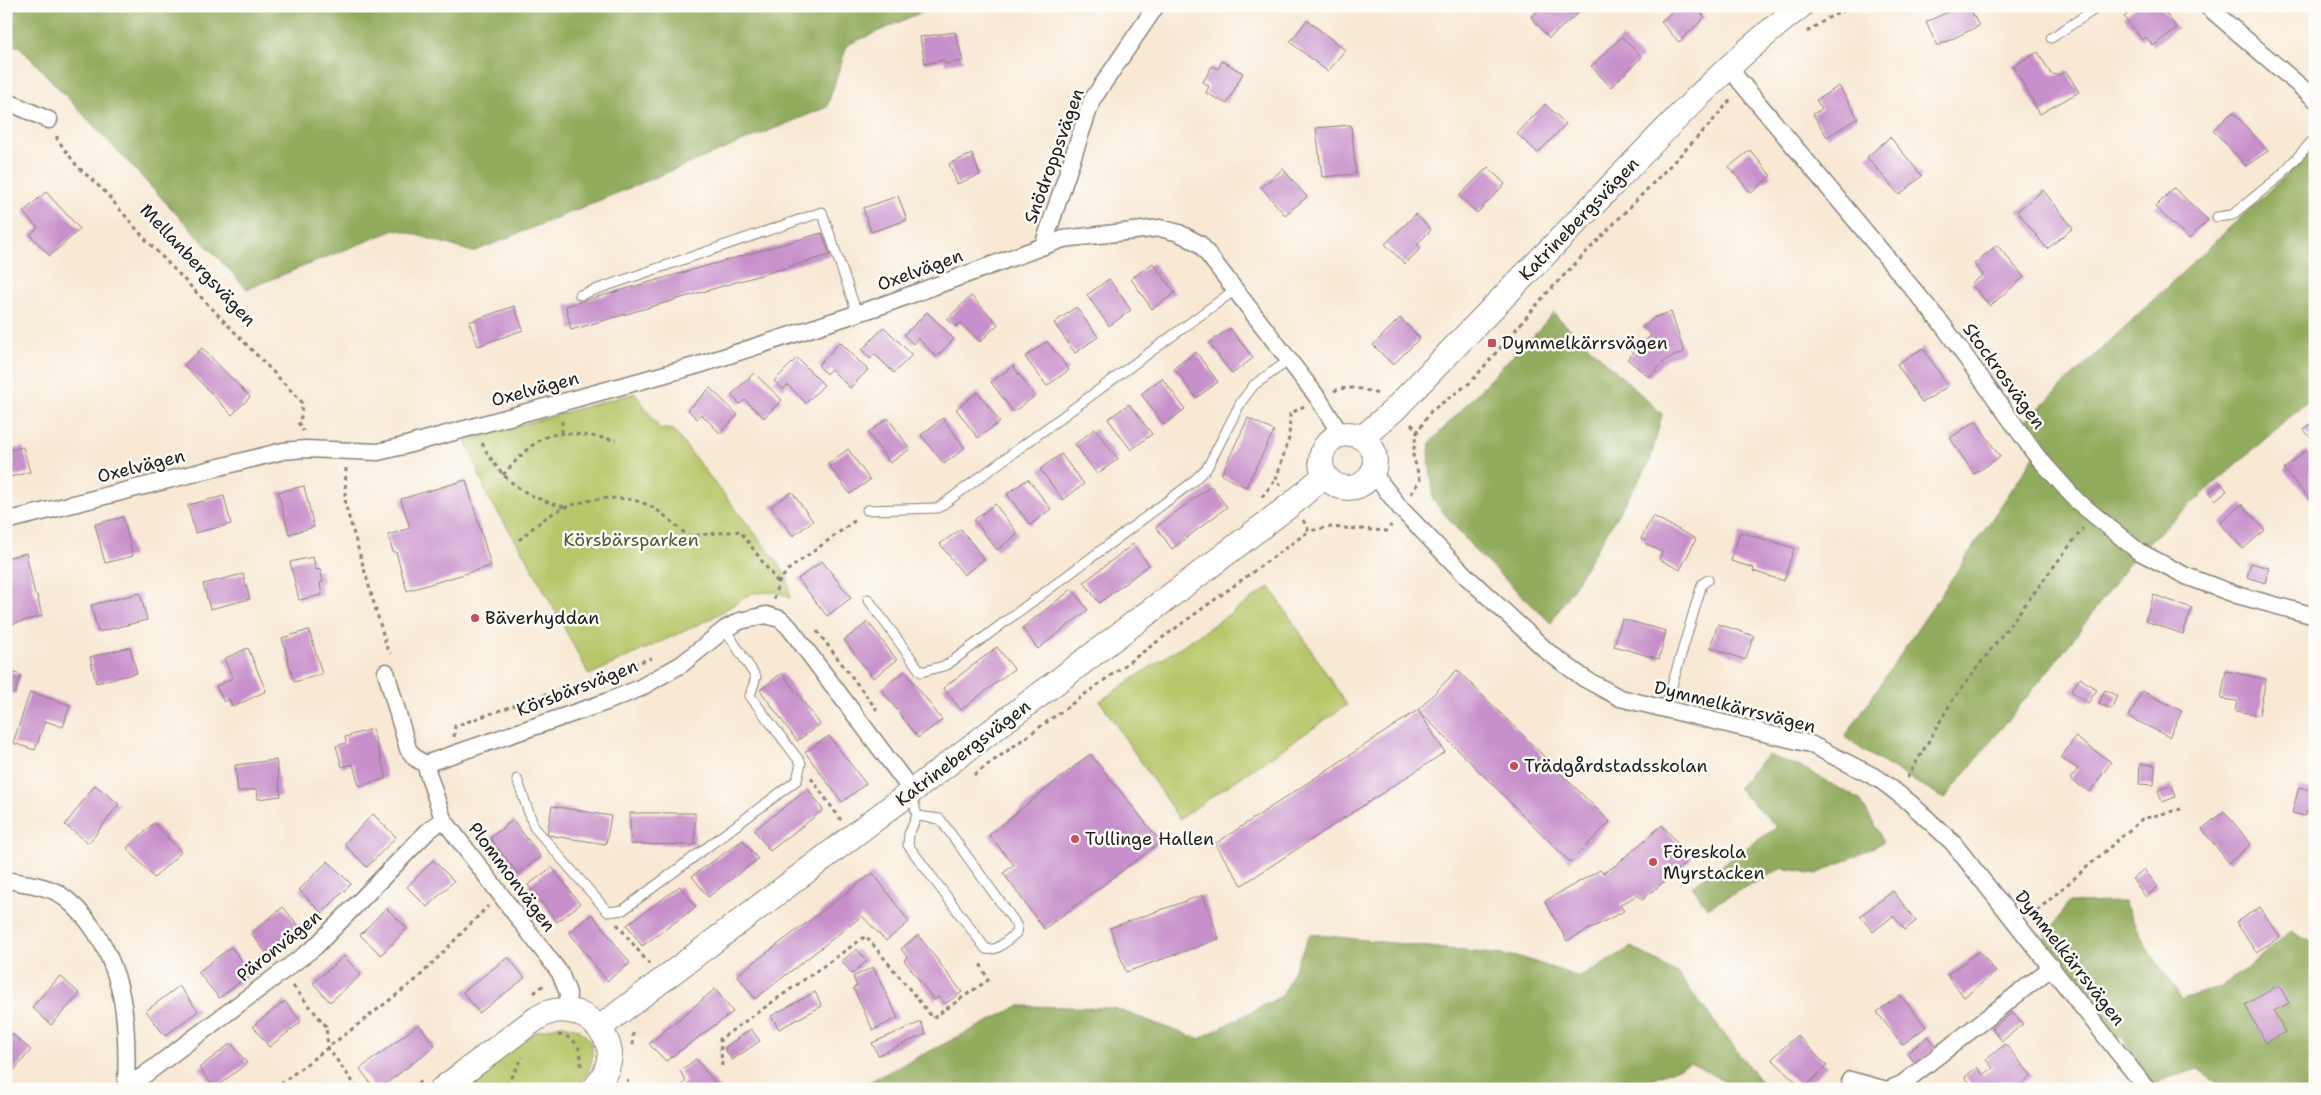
<svg xmlns="http://www.w3.org/2000/svg" width="2321" height="1095" viewBox="0 0 2321 1095" font-family="'Shantell Sans',sans-serif">
  <style>
    .green { fill: #b7c668; stroke: #6a7142 }
    .forest { fill: #91ab5c; stroke: #56643c }
    .building { fill: #c78fcb }
    .lines { fill: none; stroke-linecap: round; stroke-linejoin: round }
    .lane-casing { stroke: #8a8278; stroke-width: 11 }
    .street-casing { stroke: #8a8278; stroke-width: 19 }
    .secondary-casing { stroke: #8a8278; stroke-width: 26 }
    .path { stroke: #8a8278; stroke-width: 3; stroke-dasharray: 4 4; stroke-linecap: butt }
    .lane { stroke: #fff; stroke-width: 9 }
    .street { stroke: #fff; stroke-width: 16 }
    .secondary { stroke: #fff; stroke-width: 24 }
    .poi-dot { fill: #d1495b; stroke: #fdfcf7; stroke-width: 2 }
    .labels { text-anchor: middle; stroke-width: 5; stroke-linejoin: round; paint-order: stroke }
    .street-label { font-size: 18px; fill: #1c1c1c; stroke: #fdfcf7 }
    .poi-label { font-size: 18px; fill: #1c1c1c; stroke: #fdfcf7; text-anchor: start }
    .park-label { font-size: 18px; fill: #525837; stroke: #fdfcf7 }
  </style>
  <rect width="100%" height="100%" fill="#fdfcf7"/>
  <filter id="ink" filterUnits="userSpaceOnUse"><feTurbulence type="fractalNoise" baseFrequency=".02" numOctaves="2"/><feDisplacementMap in="SourceGraphic" scale="10" xChannelSelector="R" yChannelSelector="G"/><feConvolveMatrix kernelMatrix="1 2 1 2 8 2 1 2 1" color-interpolation-filters="sRGB"/></filter>
  <filter id="wash" filterUnits="userSpaceOnUse"><feTurbulence type="fractalNoise" baseFrequency=".0096" numOctaves="4" result="noise"/><feDisplacementMap in="SourceGraphic" scale="20" xChannelSelector="R" yChannelSelector="G"/><feGaussianBlur stdDeviation="1.12" result="paint"/><feColorMatrix in="noise" values="0 0 0 0 0 0 0 0 0 0 0 0 0 0 0 0 0 1.4 0 .05"/><feComposite in="paint" operator="in"/></filter>
  <g filter="url(#wash)">
    <rect width="100%" height="100%" fill="#f8e8d4"/>
    <g class="green">
      <path d="M635,393L659,428L673,430L779,564L788,579L790,598L778,592L752,593L712,618L589,675L528,560L488,497L466,440Z"/>
      <path d="M1270,587L1347,705L1179,819L1100,701Z"/>
      <path d="M562,1025C600,1029 599,1065 576,1089H457L535,1032Z"/>
    </g>
    <g class="forest">
      <path d="M6,6H929V9L847,45L827,107L473,252L397,229L247,289L19,46L6,45Z"/>
      <path d="M2315,147V395L2138,551L2068,646L1944,799L1864,751L1845,737L2035,455L2017,429Z"/>
      <path d="M1553,313L1662,414L1650,462L1551,623L1479,555L1433,500C1433,480 1427,462 1430,443L1511,357L1531,339Z"/>
      <path d="M1768,755L1807,770L1860,800L1884,842L1817,874L1782,868L1707,908L1692,886L1777,827L1738,789L1759,763Z"/>
      <path d="M2124,902L2147,948L2182,999L2222,986L2257,960L2290,931L2315,944V1089H2227L2198,1069L2150,1084L2123,1038L2103,1032L2042,943L2068,903Z"/>
      <path d="M1310,934L1520,957L1580,977L1632,947L1677,973L1760,1081L1773,1089H1740L1691,1063L1636,1085L1637,1089H855L1019,1006L1113,1008L1199,1039L1282,996Z"/>
    </g>
    <g id="blocks">
      <g class="building">
        <path d="M1544,6H1580L1583,9L1549,38L1531,17Z"/>
        <path d="M1678,6H1694L1705,17L1679,42L1661,22Z"/>
        <path d="M1961,6H1969L1979,26L1937,46L1926,22Z"/>
        <path d="M2137,6H2160L2177,28L2153,46L2146,37L2142,40L2124,17Z"/>
        <path d="M1307,20L1345,50L1328,72L1290,42Z"/>
        <path d="M955,32L963,61L945,64L944,60L925,64L920,37Z"/>
        <path d="M1622,37L1642,57L1611,87L1591,66Z"/>
        <path d="M2038,52L2051,74L2058,75L2066,71L2079,92L2040,114L2013,66Z"/>
        <path d="M1222,61L1243,73L1227,104L1206,93L1209,86L1203,82L1212,66L1218,69Z"/>
        <path d="M1839,86L1858,118L1827,137L1813,114L1822,109L1816,100Z"/>
        <path d="M1545,104L1566,124L1538,153L1517,134Z"/>
        <path d="M2233,112L2268,151L2246,166L2213,130Z"/>
        <path d="M1351,125L1356,174L1322,177L1316,128Z"/>
        <path d="M1890,137L1922,176L1899,195L1867,157Z"/>
        <path d="M1750,150L1771,176L1751,193L1729,167Z"/>
        <path d="M972,154L980,175L957,184L949,164Z"/>
        <path d="M1488,167L1505,184L1477,213L1459,196Z"/>
        <path d="M1283,169L1307,197L1285,215L1261,187Z"/>
        <path d="M2174,188L2208,220L2189,239L2155,207Z"/>
        <path d="M2043,190L2073,228L2047,249L2017,211Z"/>
        <path d="M46,192L80,229L50,256L30,235L38,228L23,212Z"/>
        <path d="M898,196L907,220L871,232L863,208Z"/>
        <path d="M1416,214L1431,230L1417,244L1421,248L1405,264L1385,244Z"/>
        <path d="M822,233L830,255L571,330L566,306Z"/>
        <path d="M1997,245L2024,277L1990,306L1971,284L1983,275L1974,264Z"/>
        <path d="M1153,263L1175,293L1152,309L1131,279Z"/>
        <path d="M1109,279L1131,310L1109,326L1087,295Z"/>
        <path d="M971,296L998,324L980,342L960,323L956,327L947,319Z"/>
        <path d="M514,306L523,330L478,346L469,322Z"/>
        <path d="M1076,307L1098,337L1075,353L1054,323Z"/>
        <path d="M927,312L954,339L936,357L918,338L913,344L904,335Z"/>
        <path d="M1671,312L1684,352L1667,359L1649,377L1627,359L1651,335L1642,327L1655,317Z"/>
        <path d="M1400,318L1420,338L1393,365L1373,345Z"/>
        <path d="M884,327L912,355L894,373L875,354L870,359L862,350Z"/>
        <path d="M1230,328L1253,358L1232,374L1209,343Z"/>
        <path d="M1047,341L1069,370L1047,386L1025,357Z"/>
        <path d="M840,342L868,370L850,388L831,369L826,374L818,365Z"/>
        <path d="M202,348L250,397L232,415L184,365Z"/>
        <path d="M1923,348L1948,386L1922,403L1897,364Z"/>
        <path d="M1196,352L1218,382L1196,398L1174,368Z"/>
        <path d="M797,358L824,385L806,403L788,385L783,389L774,381Z"/>
        <path d="M1013,366L1035,396L1013,412L991,382Z"/>
        <path d="M754,373L782,400L764,418L745,400L740,404L731,395Z"/>
        <path d="M1162,378L1185,409L1164,425L1141,394Z"/>
        <path d="M710,388L738,415L720,433L701,414L697,419L688,410Z"/>
        <path d="M978,392L1000,422L978,438L956,409Z"/>
        <path d="M1129,404L1152,434L1131,450L1108,419Z"/>
        <path d="M888,418L910,449L890,463L868,433Z"/>
        <path d="M943,418L965,448L944,464L921,435Z"/>
        <path d="M1248,418L1274,431L1246,487L1221,475Z"/>
        <path d="M1976,421L2000,457L1974,474L1950,438Z"/>
        <path d="M2315,421V443L2304,430Z"/>
        <path d="M1095,429L1118,459L1097,474L1075,444Z"/>
        <path d="M23,447L30,472L6,478V451Z"/>
        <path d="M848,449L870,480L850,494L828,464Z"/>
        <path d="M2306,450L2315,461V506L2284,469Z"/>
        <path d="M1061,454L1084,484L1063,500L1040,469Z"/>
        <path d="M1028,479L1051,509L1030,525L1007,494Z"/>
        <path d="M466,480L491,566L407,591L396,552H393L388,535L410,528L401,499Z"/>
        <path d="M2221,483L2227,491L2215,500L2209,492Z"/>
        <path d="M304,486L314,527L289,534L278,492Z"/>
        <path d="M1211,486L1227,507L1172,549L1156,527Z"/>
        <path d="M792,492L813,521L793,536L771,506Z"/>
        <path d="M224,496L231,524L195,533L188,505Z"/>
        <path d="M995,504L1018,534L997,550L974,520Z"/>
        <path d="M2242,504L2265,530L2243,549L2220,523Z"/>
        <path d="M1653,516L1696,539L1680,570L1659,559L1662,552L1645,543L1646,541L1641,539Z"/>
        <path d="M123,517L133,556L105,563L95,524Z"/>
        <path d="M961,529L984,559L964,575L940,544Z"/>
        <path d="M1740,532L1794,548L1784,581L1753,571L1754,568L1731,561Z"/>
        <path d="M1133,544L1149,565L1099,603L1084,582Z"/>
        <path d="M26,553L35,595H37L42,616L12,624L6,604L12,601L6,578V558Z"/>
        <path d="M313,557L316,570L320,569L323,582L320,583L322,595L299,600L290,562Z"/>
        <path d="M822,561L851,598L827,616L798,579Z"/>
        <path d="M2251,563L2269,568L2265,583L2247,577Z"/>
        <path d="M243,574L250,599L210,609L203,584Z"/>
        <path d="M1072,589L1088,610L1038,649L1022,628Z"/>
        <path d="M140,593L147,620L98,632L91,605Z"/>
        <path d="M2154,595L2192,608L2183,634L2145,621Z"/>
        <path d="M1622,619L1666,631L1659,659L1614,646Z"/>
        <path d="M868,622L897,660L873,678L844,640Z"/>
        <path d="M1718,624L1754,636L1745,660L1710,647Z"/>
        <path d="M309,630L322,674L294,682L282,638Z"/>
        <path d="M130,647L137,673L96,683L90,657Z"/>
        <path d="M997,647L1014,669L961,710L943,688Z"/>
        <path d="M248,648L266,691L233,707L229,699L224,702L216,686L233,678L224,659Z"/>
        <path d="M6,670L21,675L15,694L6,692Z"/>
        <path d="M1457,670L1610,822L1570,862L1418,710Z"/>
        <path d="M905,671L942,720L918,738L881,689Z"/>
        <path d="M2226,671L2266,679L2259,715L2235,711L2237,701L2221,699Z"/>
        <path d="M782,673L820,724L797,741L760,690Z"/>
        <path d="M2080,678L2097,690L2088,703L2071,691Z"/>
        <path d="M2105,690L2117,696L2111,709L2099,703Z"/>
        <path d="M2142,691L2182,711L2169,737L2129,717Z"/>
        <path d="M30,692L70,705L63,727L45,721L35,750L13,743Z"/>
        <path d="M1418,710L1445,752L1242,885L1215,844Z"/>
        <path d="M372,729L387,778L359,786L353,764L342,767L336,746L346,743L345,737Z"/>
        <path d="M829,736L866,784L842,802L805,752Z"/>
        <path d="M2075,737L2111,762L2090,792L2070,779L2078,769L2061,758Z"/>
        <path d="M1090,754L1161,842L1044,929L1003,873L1014,865L989,835Z"/>
        <path d="M276,760L281,796L258,799L257,789L238,792L235,765Z"/>
        <path d="M2140,764L2155,765L2154,785L2139,784Z"/>
        <path d="M95,785L119,804L89,843L65,825Z"/>
        <path d="M2172,785L2176,797L2162,802L2158,790Z"/>
        <path d="M2299,787L2315,791V814L2306,812L2305,816L2292,813Z"/>
        <path d="M808,789L823,810L770,851L754,830Z"/>
        <path d="M552,806L611,816L606,844L547,835Z"/>
        <path d="M2224,811L2251,844L2229,863L2202,829Z"/>
        <path d="M630,813H695V845L630,844Z"/>
        <path d="M373,814L396,837L367,867L344,844Z"/>
        <path d="M513,820L541,857L518,874L490,838Z"/>
        <path d="M154,823L181,852L154,878L127,848Z"/>
        <path d="M1662,825L1691,859L1642,900L1638,895L1620,905L1624,911L1567,941L1545,901L1600,870L1603,873L1615,866Z"/>
        <path d="M743,840L758,859L708,897L692,876Z"/>
        <path d="M433,860L454,881L427,907L407,887Z"/>
        <path d="M328,861L351,884L322,913L299,890Z"/>
        <path d="M552,867L580,904L557,922L528,885Z"/>
        <path d="M2144,869L2158,887L2146,897L2132,879Z"/>
        <path d="M873,873L909,922L886,941L862,916L755,999L737,975Z"/>
        <path d="M680,886L696,907L642,946L627,925Z"/>
        <path d="M1893,891L1916,921L1905,930L1893,916L1873,932L1860,916Z"/>
        <path d="M1203,895L1219,939L1126,972L1110,928Z"/>
        <path d="M283,907L303,931L270,958L251,933Z"/>
        <path d="M2260,907L2280,937L2256,952L2236,922Z"/>
        <path d="M386,908L407,928L381,955L360,935Z"/>
        <path d="M592,914L630,963L607,981L569,932Z"/>
        <path d="M918,935L962,992L945,1004L939,997L934,1000L904,960L907,957L901,949Z"/>
        <path d="M231,947L252,973L219,998L198,972Z"/>
        <path d="M857,949L867,961L852,974L842,961Z"/>
        <path d="M1979,951L1996,972L1964,997L1947,975Z"/>
        <path d="M344,956L361,975L330,1002L313,983Z"/>
        <path d="M508,957L525,978L479,1013L463,992Z"/>
        <path d="M873,967L898,1018L873,1030L853,988L857,986L853,977Z"/>
        <path d="M60,976L80,994L51,1025L32,1007Z"/>
        <path d="M2279,985L2289,1003L2274,1011L2285,1032L2266,1043L2245,1005Z"/>
        <path d="M179,986L198,1011L165,1036L146,1011Z"/>
        <path d="M715,989L733,1012L666,1061L649,1044Z"/>
        <path d="M815,992L822,1006L779,1029L771,1016Z"/>
        <path d="M1900,995L1926,1027L1902,1045L1877,1012Z"/>
        <path d="M285,1001L301,1022L269,1047L253,1026Z"/>
        <path d="M2013,1012L2023,1024L2002,1041L1992,1028Z"/>
        <path d="M921,1022L926,1034L878,1055L872,1043Z"/>
        <path d="M419,1024L435,1046L379,1089H375L360,1069Z"/>
        <path d="M751,1029L760,1041L732,1060L724,1048Z"/>
        <path d="M11,1033L31,1050L6,1080V1038Z"/>
        <path d="M1797,1035L1827,1066L1803,1089L1772,1059Z"/>
        <path d="M1928,1036L1937,1047L1916,1064L1907,1053Z"/>
        <path d="M231,1043L247,1063L215,1088L199,1068Z"/>
        <path d="M2005,1044L2032,1076L2017,1089H1975L1965,1077L1977,1067L1983,1075L1993,1068L1986,1060Z"/>
        <path d="M696,1059L720,1089H685L682,1085L686,1081L680,1071Z"/>
      </g>
    </g>
  </g>
  <g filter="url(#ink)">
    <use href="#blocks" fill-opacity="0" stroke="#8a8278" stroke-width="1"/>
    <g class="lines">
      <defs>
        <g id="lane">
          <path d="M2051,38L2100,6"/>
          <path d="M2217,217L2232,215L2279,177L2315,138"/>
          <path d="M580,295L822,212L857,313"/>
          <path d="M867,510L938,508L1236,289"/>
          <path d="M868,599L921,672L947,665L1190,484L1207,468L1241,402L1254,385L1288,361"/>
          <path d="M1665,709L1702,584L1708,580"/>
          <path d="M517,779L534,827L608,912L623,910L797,780L801,763L750,696L756,677L725,629"/>
          <path d="M912,794L917,816L909,834L908,845L986,949C998,952 1007,940 1016,933L1017,927L1014,921L940,819L917,816"/>
        </g>
        <g id="street">
          <path d="M2207,6L2315,99"/>
          <path d="M1728,67L1942,324L2036,455L2077,501L2138,551L2186,576L2237,595L2315,616"/>
          <path d="M6,101L49,120"/>
          <path d="M1043,246L1092,100L1156,6"/>
          <path d="M1373,473L1401,509L1466,576L1548,652L1585,679L1620,698L1810,744L1879,779L1909,802L1953,843L2147,1089"/>
          <path d="M6,521L283,451L305,449L378,452L403,446L702,364L880,306L1063,239L1160,228L1179,233L1200,244L1318,398L1341,435"/>
          <path d="M386,672L408,749L415,758L425,764"/>
          <path d="M425,764L606,702L638,689L682,664L725,629L740,621L766,615L780,619L789,627L912,791"/>
          <path d="M425,764L443,819L560,973L568,993L567,1011"/>
          <path d="M6,880C22,883 44,885 58,893C73,903 85,916 95,931C127,981 128,1031 126,1089"/>
          <path d="M1850,1080L1883,1089"/>
          <path d="M126,1085L143,1076L315,947L427,832L443,819"/>
          <path d="M1890,1089L1902,1084L2052,967"/>
        </g>
        <g id="secondary">
          <circle cx="1348" cy="461" r="27"/>
          <path d="M1362,438L1394,410C1460,341 1527,273 1594,204C1660,135 1725,64 1801,6"/>
          <path d="M599,1028L1293,503L1325,475"/>
          <path d="M442,1089L530,1023C535,1020 541,1015 547,1013C570,1005 592,1016 604,1035C607,1041 610,1047 610,1054C609,1067 603,1079 594,1089"/>
        </g>
      </defs>
      <use href="#lane" class="lane-casing"/>
      <use href="#street" class="street-casing"/>
      <use href="#secondary" class="secondary-casing"/>
      <g class="path">
        <path d="M1807,32L1828,18L1854,6"/>
        <path d="M57,136V139L77,166L104,191L146,240L301,401L302,415L298,422L303,431"/>
        <path d="M1334,391C1345,385 1368,389 1379,395"/>
        <path d="M1411,424L1418,431"/>
        <path d="M562,433V421"/>
        <path d="M482,443C501,481 524,496 564,507"/>
        <path d="M346,468L345,495L346,507L387,648L391,654"/>
        <path d="M503,475C547,425 552,430 616,440"/>
        <path d="M1281,486L1276,479L1289,438L1290,414L1304,406"/>
        <path d="M1411,494L1420,480L1413,455L1416,434L1431,411L1471,382L1546,294L1711,123L1731,99"/>
        <path d="M1262,497L1276,479"/>
        <path d="M1303,520L1309,531L1330,527L1388,531L1391,525"/>
        <path d="M519,540C529,531 540,521 552,514C578,499 620,492 648,505C664,513 675,525 688,536L740,531L778,583"/>
        <path d="M774,599L778,583L788,570L857,519"/>
        <path d="M817,631L877,710"/>
        <path d="M454,737L455,726L652,658"/>
        <path d="M974,775L1309,531"/>
        <path d="M811,778L841,820"/>
        <path d="M1907,778L1952,701L2083,528"/>
        <path d="M2031,916L2142,819L2181,809"/>
        <path d="M617,924L649,964"/>
        <path d="M293,986L326,1026L328,1048L358,1089"/>
        <path d="M534,993L546,983"/>
        <path d="M558,1035C577,1036 584,1052 580,1069"/>
        <path d="M633,1045V1031"/>
        <path d="M722,1066L720,1039L866,936L933,1018L988,980L979,961"/>
        <path d="M274,1089L417,979L488,906"/>
        <path d="M411,1089L422,1080"/>
        <path d="M499,1089L508,1082L523,1057"/>
        <path d="M624,1089L628,1080"/>
      </g>
      <use href="#lane" class="lane"/>
      <use href="#street" class="street"/>
      <use href="#secondary" class="secondary"/>
    </g>
  </g>
  <g class="poi-dot">
    <rect x="1487" y="338" width="10" height="10" rx="2.5"/>
    <circle cx="475" cy="618" r="5"/>
    <circle cx="1514" cy="766" r="5"/>
    <circle cx="1075" cy="839" r="5"/>
    <circle cx="1653" cy="862" r="5"/>
  </g>
  <g class="labels">
    <g class="street-label">
      <text transform="translate(1054 156) rotate(-70)" y="6">Snödroppsvägen</text>
      <text transform="translate(1579 219) rotate(-46)" y="6">Katrinebergsvägen</text>
      <text transform="translate(198 265) rotate(47)" y="6">Mellanbergsvägen</text>
      <text transform="translate(920 270) rotate(-20)" y="6">Oxelvägen</text>
      <text transform="translate(2004 376) rotate(54)" y="6">Stockrosvägen</text>
      <text transform="translate(535 389) rotate(-15)" y="6">Oxelvägen</text>
      <text transform="translate(141 466) rotate(-14)" y="6">Oxelvägen</text>
      <text transform="translate(577 688) rotate(-21)" y="6">Körsbärsvägen</text>
      <text transform="translate(1735 707) rotate(14)" y="6">Dymmelkärrsvägen</text>
      <text transform="translate(963 753) rotate(-37)" y="6">Katrinebergsvägen</text>
      <text transform="translate(512 877) rotate(53)" y="6">Plommonvägen</text>
      <text transform="translate(279 946) rotate(-39)" y="6">Päronvägen</text>
      <text transform="translate(2070 958) rotate(52)" y="6">Dymmelkärrsvägen</text>
    </g>
    <g class="poi-label">
      <text x="1502" y="349">Dymmelkärrsvägen</text>
      <text x="485" y="624">Bäverhyddan</text>
      <text x="1524" y="772">Trädgårdstadsskolan</text>
      <text x="1085" y="845">Tullinge Hallen</text>
      <text x="1663" y="858">Föreskola<tspan x="1663" dy="21">Myrstacken</tspan></text>
    </g>
    <g class="park-label">
      <text x="631" y="546">Körsbärsparken</text>
    </g>
  </g>
  <rect width="2321" height="1095" fill="none" stroke="#fdfcf7" stroke-width="25"/>
</svg>
